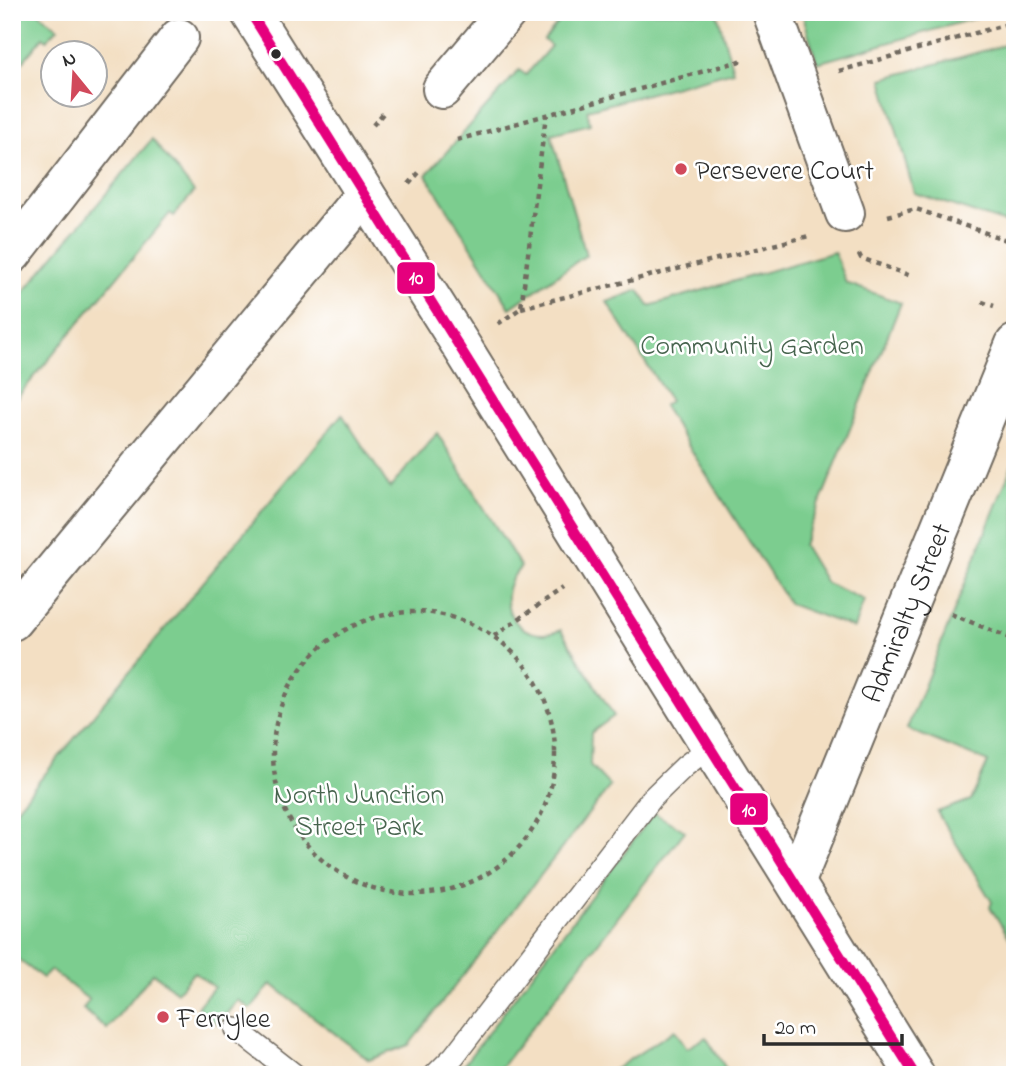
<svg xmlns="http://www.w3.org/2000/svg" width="1027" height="1087" viewBox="0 0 1027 1087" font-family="'Indie Flower',sans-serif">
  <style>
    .green { fill: #7ccd8f; stroke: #547c5d; stroke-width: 2 }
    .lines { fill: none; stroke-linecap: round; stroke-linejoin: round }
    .service-casing { stroke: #716a60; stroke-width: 24 }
    .minor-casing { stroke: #716a60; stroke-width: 42 }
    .primary-casing { stroke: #716a60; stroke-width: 42 }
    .path { stroke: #716a60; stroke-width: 4.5; stroke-dasharray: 5 5; stroke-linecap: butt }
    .service { stroke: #fff; stroke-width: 21 }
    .minor { stroke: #fff; stroke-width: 38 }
    .primary { stroke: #fff; stroke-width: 38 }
    .bus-1-casing { stroke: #fff; stroke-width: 16 }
    .bus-1 { stroke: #e5007d; stroke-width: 10 }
    .bus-dot { fill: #2b2b2b; stroke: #fff; stroke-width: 2.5 }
    .poi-dot { fill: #d1495b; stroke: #fff; stroke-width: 2.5 }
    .labels { text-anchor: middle; stroke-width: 5; stroke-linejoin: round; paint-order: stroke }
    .poi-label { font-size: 28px; fill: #2b2b2b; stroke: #fff; text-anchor: start }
    .park-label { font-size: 28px; fill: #47644e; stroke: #fff }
    .street-label { font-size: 28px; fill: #2b2b2b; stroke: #fff }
    .line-badge { stroke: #fff; stroke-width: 2.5 }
    .badge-label { font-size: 19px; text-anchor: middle; font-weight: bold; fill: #fff }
  </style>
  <rect width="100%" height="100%" fill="#fff"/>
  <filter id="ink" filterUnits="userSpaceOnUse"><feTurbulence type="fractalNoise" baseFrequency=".0143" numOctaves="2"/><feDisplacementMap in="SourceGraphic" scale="14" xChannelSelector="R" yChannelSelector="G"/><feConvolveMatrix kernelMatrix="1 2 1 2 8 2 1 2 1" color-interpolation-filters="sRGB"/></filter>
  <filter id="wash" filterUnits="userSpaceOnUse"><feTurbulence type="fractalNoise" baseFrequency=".00686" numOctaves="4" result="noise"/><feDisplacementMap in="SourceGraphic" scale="28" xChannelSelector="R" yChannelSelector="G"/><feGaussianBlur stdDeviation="1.57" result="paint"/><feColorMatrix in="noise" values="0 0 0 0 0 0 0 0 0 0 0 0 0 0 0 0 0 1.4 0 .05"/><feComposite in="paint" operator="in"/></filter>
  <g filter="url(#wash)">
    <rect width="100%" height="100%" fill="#f3dfc3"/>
    <g class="green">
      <path d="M12,12H38L58,28L47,40L43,37L12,75Z"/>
      <path d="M567,12H717L733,71L587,110L590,124L551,134L586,255L510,308L426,175L519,70L526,75L551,46L544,40Z"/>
      <path d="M802,12H975L976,18L817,63Z"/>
      <path d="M1015,42V226L914,193L882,79Z"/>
      <path d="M152,139L194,192L174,216L170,213L12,404V306Z"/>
      <path d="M834,252L846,283L901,303L803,545L826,583L864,600L854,628L789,604L663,406L670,401L607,302L639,290L649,306Z"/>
      <path d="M342,414L390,488L437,433L521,567C488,600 518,648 561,630L614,716L591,733L590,765L610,786L409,1045L369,1060L271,984L251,1009L238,1000L218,1024L197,1007L214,987L194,972L177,992L153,973L107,1029L83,1009L89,1000L51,970L43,978L12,955V814Z"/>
      <path d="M1015,458V947L990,907L992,902L937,812L971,800L988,762L907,729Z"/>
      <path d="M654,813L685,831L495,1075H456Z"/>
      <path d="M675,1030L687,1048L706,1037L730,1075H606Z"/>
    </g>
  </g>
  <g filter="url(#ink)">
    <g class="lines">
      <defs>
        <g id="service">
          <path d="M236,1029L295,1075"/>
          <path d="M435,1075L454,1056L652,798L685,766L710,747"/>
        </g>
        <g id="minor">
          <path d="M772,12L845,213"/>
          <path d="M442,89L507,12"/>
          <path d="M12,254L179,38"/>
          <path d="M12,621L365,194"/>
          <path id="s1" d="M796,881L1015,344"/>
        </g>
        <path id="primary" d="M250,12L462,347L915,1075"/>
      </defs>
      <use href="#service" class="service-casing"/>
      <use href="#minor" class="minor-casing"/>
      <use href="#primary" class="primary-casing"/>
      <g class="path">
        <path d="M839,71L1015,22"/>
        <path d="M373,125L386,110"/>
        <path d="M457,140L744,60"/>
        <path d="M409,184L422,169"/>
        <path d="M888,216L916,209L1015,243"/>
        <path d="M859,254L861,258L911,276"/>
        <path d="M982,302L994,306"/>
        <path d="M521,308L809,236"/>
        <path d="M498,324L521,308L546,115"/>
        <circle cx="414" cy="753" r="141"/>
        <path d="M951,614L1015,640"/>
        <path d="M494,636L562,589"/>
      </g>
      <use href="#service" class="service"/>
      <use href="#minor" class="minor"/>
      <use href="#primary" class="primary"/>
      <defs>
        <path id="bus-1" d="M250,12L915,1075"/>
      </defs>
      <use href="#bus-1" class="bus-1-casing"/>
      <use href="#bus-1" class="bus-1"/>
    </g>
  </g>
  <circle class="bus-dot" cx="276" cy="54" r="6"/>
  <g class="poi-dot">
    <circle cx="681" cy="169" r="7"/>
    <circle cx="163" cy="1017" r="7"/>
  </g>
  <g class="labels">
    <g class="poi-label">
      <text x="695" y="179">Persevere Court</text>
      <text x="177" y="1027">Ferrylee</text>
    </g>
    <g class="park-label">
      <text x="752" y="354">Community Garden</text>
      <text x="359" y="803">North Junction<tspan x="359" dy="32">Street Park</tspan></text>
    </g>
    <g class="street-label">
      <text dy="10" stroke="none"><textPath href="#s1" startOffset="290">Admiralty Street</textPath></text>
    </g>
  </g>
  <g class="line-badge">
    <rect x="396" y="261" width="40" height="34" rx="7" fill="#e5007d"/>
    <rect x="729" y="792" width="40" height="34" rx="7" fill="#e5007d"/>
  </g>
  <g class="badge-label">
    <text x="416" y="284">10</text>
    <text x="749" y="816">10</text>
  </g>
  <rect width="1027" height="1087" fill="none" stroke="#fff" stroke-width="42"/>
  <g transform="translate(74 74) rotate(342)"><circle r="33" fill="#ffffff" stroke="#aaaaaa" stroke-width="2"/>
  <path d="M0-5L12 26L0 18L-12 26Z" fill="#d1495b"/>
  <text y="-10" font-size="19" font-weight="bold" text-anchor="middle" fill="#2b2b2b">N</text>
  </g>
  <path d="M764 1034v10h138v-10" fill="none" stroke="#2b2b2b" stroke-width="3.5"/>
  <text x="775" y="1034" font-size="21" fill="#2b2b2b" stroke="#ffffff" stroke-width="5" paint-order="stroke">20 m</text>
</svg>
